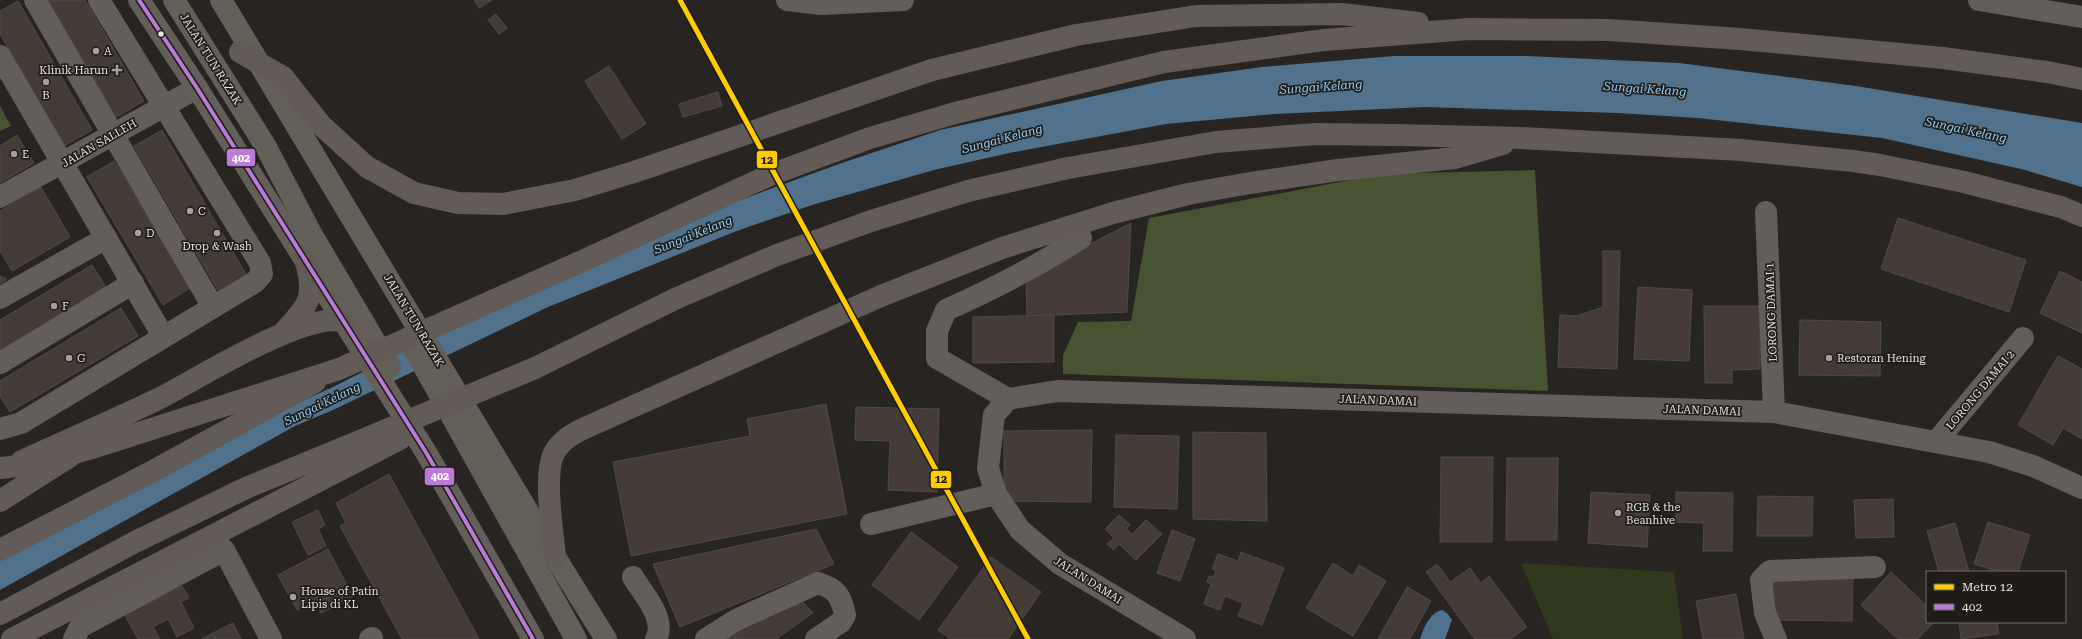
<svg xmlns="http://www.w3.org/2000/svg" width="2082" height="639" viewBox="0 0 2082 639" font-family="'Roboto Serif',serif">
  <style>
    .green { fill: #30391c }
    .forest { fill: #475331 }
    .water { fill: #50728c }
    .building { fill: #453c38; stroke: #4e4b4a }
    .lines { fill: none; stroke-linecap: round; stroke-linejoin: round }
    .minor { stroke: #635e5a; stroke-width: 22 }
    .major { stroke: #645f59; stroke-width: 22 }
    .highway { stroke: #625b57; stroke-width: 22 }
    .highway-bridge { stroke: #625b57; stroke-width: 22 }
    .bus-1-casing { stroke: #1f1b17; stroke-width: 7 }
    .bus-1 { stroke: #bd7bd9; stroke-width: 4 }
    .metro-1-casing { stroke: #1f1b17; stroke-width: 8 }
    .metro-1 { stroke: #fc0; stroke-width: 5 }
    .bus-dot { fill: #e7e4e1; stroke: #1f1b17; stroke-width: 1.5 }
    .poi-dot { fill: #a4a19e; stroke: #1f1b17; stroke-width: 1.5 }
    .labels { text-anchor: middle; stroke-width: 3.5; stroke-linejoin: round; paint-order: stroke }
    .poi-label { font-size: 11px; fill: #e7e4e1; stroke: #1f1b17; text-anchor: start }
    .street-label { font-size: 11px; fill: #e7e4e1; stroke: #1f1b17 }
    .water-label { font-size: 12px; font-style: italic; fill: #90d0fe; stroke: #1f1b17 }
    .line-badge { stroke: #1f1b17; stroke-width: 1.5 }
    .badge-label { font-size: 11px; text-anchor: middle; font-weight: bold; fill: #fff }
    .pale-badge-label { font-size: 11px; text-anchor: middle; font-weight: bold; fill: #111 }
  </style>
  <rect width="100%" height="100%" fill="#272422"/>
  <path class="green" d="M1521,563L1674,572L1683,639H1553Z"/>
  <g class="forest">
    <path d="M0,106L11,126L0,131Z"/>
    <path d="M1535,170L1548,391L1063,374V355L1078,322L1131,321L1149,218L1382,174Z"/>
  </g>
  <g class="water">
    <path d="M1394,56H1526L1679,63L1856,86L2082,123V187L2021,169L1882,138L1698,118L1618,113L1425,107L1275,114L1166,124L1009,153L934,170L812,205L734,232L548,307L333,410L295,426L0,590V558L257,422L335,386L449,328L713,210L839,164L940,130L1162,81L1262,67Z"/>
    <path d="M1442,610L1448,614L1452,620L1445,639H1420C1423,629 1430,612 1442,610Z"/>
  </g>
  <g class="building">
    <path d="M48,0H85L144,101L116,117Z"/>
    <path d="M474,0H492L479,8Z"/>
    <path d="M18,1L92,130L64,146L0,34V11Z"/>
    <path d="M496,14L507,28L499,34L488,20Z"/>
    <path d="M609,66L646,124L622,139L585,81Z"/>
    <path d="M718,92L722,106L683,117L679,104Z"/>
    <path d="M162,130L247,276L219,292L134,146Z"/>
    <path d="M17,135L34,163L0,183V146Z"/>
    <path d="M114,161L190,288L163,305L87,177Z"/>
    <path d="M41,187L70,237L12,271L0,251V211Z"/>
    <path d="M1898,218L2026,260L2009,312L1881,269Z"/>
    <path d="M1131,223L1127,312L1027,316L1026,277Z"/>
    <path d="M1603,251H1620L1617,369L1558,367L1560,315L1577,316L1603,307Z"/>
    <path d="M92,265L109,292L0,356V320Z"/>
    <path d="M2060,271L2082,282V333L2040,313Z"/>
    <path d="M0,276L7,279L0,284Z"/>
    <path d="M1638,287L1692,290L1689,361L1634,359Z"/>
    <path d="M1704,306H1760V369L1732,370V383H1705Z"/>
    <path d="M121,308L138,336L10,412L0,396V381Z"/>
    <path d="M1054,315V362L973,363V317Z"/>
    <path d="M1800,320L1881,322L1880,376L1799,375Z"/>
    <path d="M2058,356L2082,369V439L2063,428L2053,445L2018,425Z"/>
    <path d="M826,404L847,514L631,556L613,462L750,436L747,419Z"/>
    <path d="M856,407L939,409L937,492L888,490L890,441L855,440Z"/>
    <path d="M1092,430L1091,502L1004,501V431Z"/>
    <path d="M1193,432L1266,433L1267,521L1193,519Z"/>
    <path d="M1116,435L1179,436L1177,509L1114,507Z"/>
    <path d="M1441,457H1493L1492,542H1440Z"/>
    <path d="M1507,458H1558L1557,540H1506Z"/>
    <path d="M389,474L479,639H402L340,526L346,523L336,503Z"/>
    <path d="M1591,492L1650,495L1647,547L1588,543Z"/>
    <path d="M1676,492L1733,493L1732,551H1703L1704,523L1676,522Z"/>
    <path d="M1758,496L1813,497L1812,536H1757Z"/>
    <path d="M1893,499L1894,537L1856,538L1854,500Z"/>
    <path d="M318,510L325,525L318,529L326,546L308,555L292,522Z"/>
    <path d="M1119,515L1130,525L1126,529L1132,534L1146,520L1162,534L1136,560L1119,544L1114,550L1107,544L1114,538L1105,529Z"/>
    <path d="M1988,522L2030,535L2018,572H2000L1974,564Z"/>
    <path d="M1955,523L1969,572H1939L1927,531Z"/>
    <path d="M816,529L834,564L680,627L653,564Z"/>
    <path d="M1172,530L1195,539L1180,581L1157,573Z"/>
    <path d="M911,532L958,567L919,620L872,585Z"/>
    <path d="M328,549L353,597L321,613L315,601L297,610L278,575Z"/>
    <path d="M1241,552L1284,568L1262,625L1238,616L1243,603L1225,596L1220,610L1204,604L1211,584L1207,582L1209,576L1214,577L1216,571L1212,569L1218,554L1238,561Z"/>
    <path d="M991,557L1041,592L1008,639H951L938,630Z"/>
    <path d="M1333,563L1353,576L1359,565L1386,581L1353,636L1306,608Z"/>
    <path d="M1437,564L1450,582L1470,568L1481,583L1489,576L1527,627L1510,639H1475L1426,572Z"/>
    <path d="M1891,572L1927,606V622H1934L1918,639H1898L1861,605Z"/>
    <path d="M1772,578L1853,579L1852,621L1771,620Z"/>
    <path d="M182,586L189,598L181,602L194,628L177,637L168,619L153,627L160,639H138L123,612L149,599L151,602Z"/>
    <path d="M1407,587L1431,601L1410,639H1378Z"/>
    <path d="M1736,594L1744,639H1703L1696,601Z"/>
    <path d="M797,596L813,613L776,639H722Z"/>
    <path d="M1959,622H1997L1999,634L1961,639Z"/>
    <path d="M233,623L241,639H216L213,633Z"/>
    <path d="M213,633L216,639H201Z"/>
  </g>
  <g class="lines">
    <g class="minor">
      <path d="M35,0L213,307"/>
      <path d="M787,0L821,4L903,0"/>
      <path d="M1979,0L2082,17"/>
      <path d="M0,56L163,336"/>
      <path d="M0,197L197,88"/>
      <path d="M1766,212L1774,412"/>
      <path d="M0,298L106,238"/>
      <path d="M0,363L133,283"/>
      <path d="M1008,399L937,358V331L946,310C993,289 1038,266 1081,238"/>
      <path d="M0,429L21,423L255,282L262,274L260,263L99,0"/>
      <path d="M1936,442L2023,338"/>
      <path d="M871,524L996,494"/>
      <path d="M633,577C643,594 667,619 656,639"/>
      <path d="M74,639L80,627L224,550L271,639"/>
      <path d="M370,639L372,638"/>
      <path d="M706,639L736,620L818,583C837,589 841,596 845,615L841,622L816,639"/>
      <path d="M1185,639L1060,564L1020,530L996,494L988,468L994,415L1008,399L1058,391L1774,412L1989,452L2033,466L2082,488"/>
      <path d="M1776,639L1765,613L1761,580L1770,571L1875,567"/>
    </g>
    <g class="major">
      <path d="M139,0L197,88L427,454L533,639"/>
      <path d="M174,0L266,147L312,235L390,367"/>
      <path d="M221,0L563,570L606,639"/>
      <path d="M408,338L576,639"/>
    </g>
    <g class="highway">
      <path d="M932,70L1076,35L1196,16L1342,14L1418,23"/>
      <path d="M580,262L770,175L870,138L955,113L1164,62L1324,40L1469,29L1609,30L1740,39L1943,58L2047,72L2082,79"/>
      <path d="M284,332C308,305 316,299 306,262"/>
      <path d="M535,368L677,298L777,255L871,221L968,191L1068,168L1216,142L1315,134L1398,135L1522,138L1741,150L1853,161L1880,165L1964,182L2061,207L2082,216"/>
      <path d="M22,461C67,440 113,421 158,399C198,379 302,312 343,321"/>
      <path d="M0,501L69,457"/>
      <path d="M0,550L155,470L315,382"/>
      <path d="M555,557C553,531 543,476 554,453C561,440 574,433 587,427L881,296L1002,248L1113,213L1188,194L1250,183L1338,170L1455,158L1503,144"/>
      <path d="M0,614L135,542L246,488L384,431"/>
      <path d="M12,639L400,439"/>
    </g>
    <g class="highway-bridge">
      <path d="M240,52L283,77L321,125L367,167L414,193L458,203L503,204L575,190L637,171L932,70"/>
      <path d="M384,431L535,368"/>
      <path d="M0,468L35,464L89,449L339,369L580,262"/>
    </g>
    <defs>
      <path id="bus-1" d="M139,0L197,88L427,454L533,639"/>
    </defs>
    <use href="#bus-1" class="bus-1-casing"/>
    <use href="#bus-1" class="bus-1"/>
    <defs>
      <path id="metro-1" d="M680,0L1028,639"/>
    </defs>
    <use href="#metro-1" class="metro-1-casing"/>
    <use href="#metro-1" class="metro-1"/>
  </g>
  <circle class="bus-dot" cx="161" cy="34" r="3.5"/>
  <g class="poi-dot">
    <circle cx="96" cy="51" r="4"/>
    <path d="M115 64h4v4h4v4h-4v4h-4v-4h-4v-4h4z"/>
    <circle cx="46" cy="82" r="4"/>
    <circle cx="14" cy="154" r="4"/>
    <circle cx="190" cy="211" r="4"/>
    <circle cx="138" cy="233" r="4"/>
    <circle cx="217" cy="233" r="4"/>
    <circle cx="54" cy="306" r="4"/>
    <circle cx="69" cy="358" r="4"/>
    <circle cx="1829" cy="358" r="4"/>
    <circle cx="1618" cy="513" r="4"/>
    <circle cx="293" cy="597" r="4"/>
  </g>
  <g class="labels">
    <g class="poi-label">
      <text x="104" y="55">A</text>
      <text x="108" y="74" text-anchor="end">Klinik Harun</text>
      <text x="46" y="99" text-anchor="middle">B</text>
      <text x="22" y="158">E</text>
      <text x="198" y="215">C</text>
      <text x="146" y="237">D</text>
      <text x="217" y="250" text-anchor="middle">Drop &amp; Wash</text>
      <text x="62" y="310">F</text>
      <text x="77" y="362">G</text>
      <text x="1837" y="362">Restoran Hening</text>
      <text x="1626" y="511">RGB &amp; the<tspan x="1626" dy="13">Beanhive</tspan></text>
      <text x="301" y="595">House of Patin<tspan x="301" dy="13">Lipis di KL</tspan></text>
    </g>
    <g class="street-label">
      <text transform="translate(211 59) rotate(58)" y="4">JALAN TUN RAZAK</text>
      <text transform="translate(99 143) rotate(-30)" y="4">JALAN SALLEH</text>
      <text transform="translate(1771 312) rotate(-92)" y="4">LORONG DAMAI 1</text>
      <text transform="translate(414 320) rotate(59)" y="4">JALAN TUN RAZAK</text>
      <text transform="translate(1980 390) rotate(-50)" y="4">LORONG DAMAI 2</text>
      <text transform="translate(1378 400) rotate(2)" y="4">JALAN DAMAI</text>
      <text transform="translate(1702 410) rotate(2)" y="4">JALAN DAMAI</text>
      <text transform="translate(1088 580) rotate(32)" y="4">JALAN DAMAI</text>
    </g>
    <g class="water-label">
      <text transform="translate(1321 87) rotate(-4)" y="4">Sungai Kelang</text>
      <text transform="translate(1645 89) rotate(4)" y="4">Sungai Kelang</text>
      <text transform="translate(1966 130) rotate(12)" y="4">Sungai Kelang</text>
      <text transform="translate(1002 139) rotate(-15)" y="4">Sungai Kelang</text>
      <text transform="translate(693 235) rotate(-22)" y="4">Sungai Kelang</text>
      <text transform="translate(322 404) rotate(-26)" y="4">Sungai Kelang</text>
    </g>
  </g>
  <g class="line-badge">
    <rect x="226" y="148" width="30" height="19" rx="4" fill="#bd7bd9"/>
    <rect x="756" y="150" width="22" height="19" rx="4" fill="#fc0"/>
    <rect x="424" y="467" width="31" height="19" rx="4" fill="#bd7bd9"/>
    <rect x="930" y="470" width="22" height="19" rx="4" fill="#fc0"/>
  </g>
  <g class="badge-label">
    <text x="241" y="162">402</text>
    <text x="440" y="480">402</text>
  </g>
  <g class="pale-badge-label">
    <text x="767" y="164">12</text>
    <text x="941" y="483">12</text>
  </g>
  <rect x="1926" y="571" width="140" height="52" fill="#1f1b17" stroke="#6f6b68"/>
  <rect x="1934" y="584" width="20" height="6" fill="#ffcc00" stroke="#6f6b68"/>
  <text x="1962" y="591" font-size="12" fill="#e7e4e1">Metro 12</text>
  <rect x="1934" y="604" width="20" height="6" fill="#bd7bd9" stroke="#6f6b68"/>
  <text x="1962" y="611" font-size="12" fill="#e7e4e1">402</text>
</svg>
